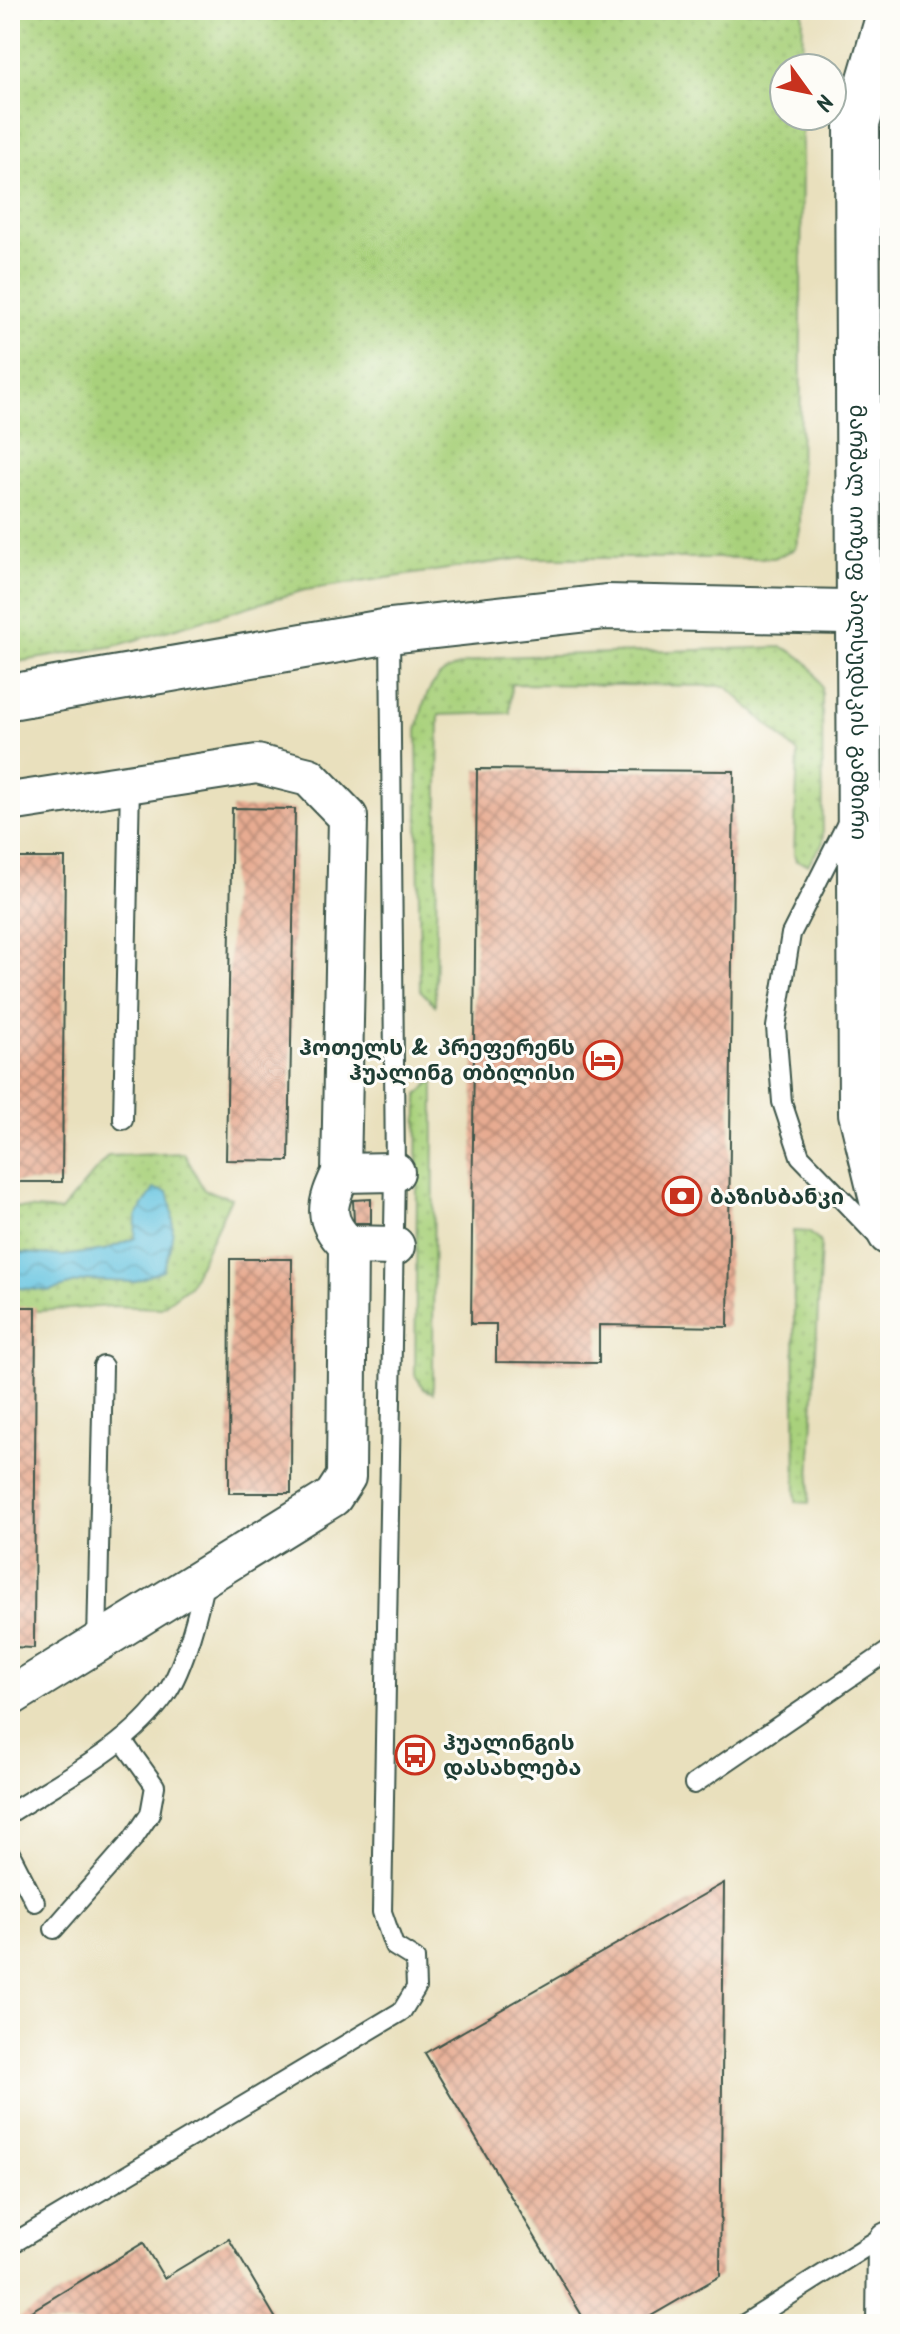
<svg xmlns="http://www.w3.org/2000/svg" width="900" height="2334" viewBox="0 0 900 2334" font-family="Kalam,'Noto Sans Georgian',sans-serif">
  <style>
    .green { fill: url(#green-dots); stroke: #648758; stroke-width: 2 }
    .water { fill: url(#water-waves); stroke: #40808a; stroke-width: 2 }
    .building { fill: url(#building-cross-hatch) }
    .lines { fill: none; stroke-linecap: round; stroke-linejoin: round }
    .lane-casing { stroke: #3d5549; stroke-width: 22 }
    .street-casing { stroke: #3d5549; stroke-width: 42 }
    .secondary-casing { stroke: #3d5549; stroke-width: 48 }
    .lane { stroke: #fff; stroke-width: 18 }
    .street { stroke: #fff; stroke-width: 38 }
    .secondary { stroke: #fff; stroke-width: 44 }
    .labels { text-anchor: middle; stroke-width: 6; stroke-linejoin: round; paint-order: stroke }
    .street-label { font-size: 22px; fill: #1f3d34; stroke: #fdfcf7 }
    .poi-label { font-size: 22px; font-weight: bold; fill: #1f3d34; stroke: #fdfcf7; text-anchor: start }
  </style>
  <defs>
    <pattern id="green-dots" width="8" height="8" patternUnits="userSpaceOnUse" patternTransform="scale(2)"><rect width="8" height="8" fill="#a9d17c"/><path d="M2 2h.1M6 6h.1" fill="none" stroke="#91b46c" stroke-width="1.8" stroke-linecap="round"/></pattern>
    <pattern id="water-waves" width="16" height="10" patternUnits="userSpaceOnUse" patternTransform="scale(2)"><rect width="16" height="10" fill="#61c2e0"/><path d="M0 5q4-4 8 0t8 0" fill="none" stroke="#4f9fb6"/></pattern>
    <pattern id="building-cross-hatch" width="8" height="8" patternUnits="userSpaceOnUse" patternTransform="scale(2)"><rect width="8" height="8" fill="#e7ab91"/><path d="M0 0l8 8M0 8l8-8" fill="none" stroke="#bb8c77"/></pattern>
  </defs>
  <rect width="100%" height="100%" fill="#fdfcf7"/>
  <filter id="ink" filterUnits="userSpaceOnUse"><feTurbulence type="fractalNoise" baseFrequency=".0125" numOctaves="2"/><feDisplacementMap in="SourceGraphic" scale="16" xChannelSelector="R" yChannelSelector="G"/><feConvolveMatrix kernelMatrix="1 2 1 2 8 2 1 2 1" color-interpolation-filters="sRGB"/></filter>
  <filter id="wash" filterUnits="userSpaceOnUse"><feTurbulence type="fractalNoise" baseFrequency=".006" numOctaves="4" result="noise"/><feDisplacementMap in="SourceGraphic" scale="32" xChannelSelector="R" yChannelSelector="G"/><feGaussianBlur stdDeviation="1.8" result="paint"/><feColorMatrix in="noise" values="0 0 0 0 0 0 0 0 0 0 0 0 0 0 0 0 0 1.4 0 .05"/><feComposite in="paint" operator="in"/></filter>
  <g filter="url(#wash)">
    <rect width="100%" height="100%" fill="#e9e0bd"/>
    <g class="green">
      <path d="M10,10H803L802,68H784V116H802L800,530L795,549L774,558H523L305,590L115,646L10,663Z"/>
      <path d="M782,647C804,656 813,666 822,688L823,843L808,864L796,861L794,853L798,753L726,686L511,684L510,713L439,715L435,1005L420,990L417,731C429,671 441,667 498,657Z"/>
      <path d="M434,1079L433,1393L424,1389L415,1375L418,1095Z"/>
      <path d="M184,1153L204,1190L231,1198L189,1286L160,1308L112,1306L10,1313V1287L49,1291L86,1280L134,1282L168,1192L154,1190L136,1217V1237L105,1250L63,1256L10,1252V1207L61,1211L108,1156Z"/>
      <path d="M793,1231L809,1232L821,1243L809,1503L796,1502Z"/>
    </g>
    <path class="water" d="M154,1189L168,1192C177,1221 173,1242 163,1270L134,1282L86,1280L49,1291L10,1287V1252L63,1256L105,1250L135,1238L136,1217Z"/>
    <g id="blocks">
      <g class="building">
        <path d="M477,769L734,771L728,1327L599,1325V1363L496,1362V1324H471Z"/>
        <path d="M232,808L295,809L289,1161L226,1160Z"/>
        <path d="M10,858H65L62,1182H10Z"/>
        <path d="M371,1199V1223H354L353,1200Z"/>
        <path d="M230,1259H292L291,1493H229Z"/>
        <path d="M10,1307H36L34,1648L10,1647Z"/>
        <path d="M724,1883L720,2276L637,2324H587L425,2053Z"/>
        <path d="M229,2239L279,2324H10L143,2243L164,2278Z"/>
      </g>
    </g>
  </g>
  <g filter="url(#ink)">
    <use href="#blocks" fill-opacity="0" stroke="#3d5549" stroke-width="2"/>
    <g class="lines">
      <defs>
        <g id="lane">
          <path d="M849,819L791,934L776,1027L782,1102L800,1156L883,1242"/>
          <path d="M123,1120L130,784"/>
          <path d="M97,1643L103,1366"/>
          <path d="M694,1784L890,1650"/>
          <path d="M10,1813C63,1779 129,1747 166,1694C184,1668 200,1608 205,1577"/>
          <path d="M10,1853L35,1902"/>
          <path d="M54,1929L133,1839L150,1814L155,1786L122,1740"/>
          <path d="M10,2245L402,2011L416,1988L415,1959L394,1946L382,1912L395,1172L390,631"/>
          <path d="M744,2324L888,2233"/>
        </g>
        <g id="street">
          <path d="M10,802L257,764L309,777L348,817L341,1173C326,1205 322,1220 348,1245L346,1477L333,1497L10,1697"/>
          <path d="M341,1173L395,1172"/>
          <path d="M348,1245L395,1246"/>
        </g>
        <g id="secondary">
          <path id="s1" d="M890,11L857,124L861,1113L890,1233"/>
          <path d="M10,697L390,631L606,607L890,613"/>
          <path d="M889,2324L890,2244"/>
        </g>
      </defs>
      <use href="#lane" class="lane-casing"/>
      <use href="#street" class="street-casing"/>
      <use href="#secondary" class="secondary-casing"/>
      <use href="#lane" class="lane"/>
      <use href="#street" class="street"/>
      <use href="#secondary" class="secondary"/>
    </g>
  </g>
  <defs>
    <symbol id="hotel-ring" viewBox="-11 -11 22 22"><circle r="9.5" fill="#fdfcf7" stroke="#c8321e" stroke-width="1.5"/><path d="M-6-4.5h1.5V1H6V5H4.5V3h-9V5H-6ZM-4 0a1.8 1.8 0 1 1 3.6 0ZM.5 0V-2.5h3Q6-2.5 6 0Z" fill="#c8321e"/></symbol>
    <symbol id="bank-ring" viewBox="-11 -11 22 22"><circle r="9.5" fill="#fdfcf7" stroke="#c8321e" stroke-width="1.5"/><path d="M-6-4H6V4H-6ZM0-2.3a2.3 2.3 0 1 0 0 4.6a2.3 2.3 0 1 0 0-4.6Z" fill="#c8321e"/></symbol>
    <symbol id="bus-ring" viewBox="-11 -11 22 22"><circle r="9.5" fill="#fdfcf7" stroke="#c8321e" stroke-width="1.5"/><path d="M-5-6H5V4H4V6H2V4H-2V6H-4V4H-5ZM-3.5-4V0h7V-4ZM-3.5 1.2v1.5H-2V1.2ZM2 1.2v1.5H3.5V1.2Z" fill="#c8321e"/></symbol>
  </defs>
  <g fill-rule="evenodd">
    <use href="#hotel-ring" x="581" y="1038" width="44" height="44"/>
    <use href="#bank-ring" x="660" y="1174" width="44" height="44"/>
    <use href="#bus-ring" x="393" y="1733" width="44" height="44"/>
  </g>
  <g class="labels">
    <g class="street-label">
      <text dy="8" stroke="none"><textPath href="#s1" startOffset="616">მარშალ იოზეფ პილსუდსკის გამზირი</textPath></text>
    </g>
    <g class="poi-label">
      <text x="575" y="1055" text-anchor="end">ჰოთელს &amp; პრეფერენს<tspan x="575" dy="25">ჰუალინგ თბილისი</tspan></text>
      <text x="710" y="1204">ბაზისბანკი</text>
      <text x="443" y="1750">ჰუალინგის<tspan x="443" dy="25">დასახლება</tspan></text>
    </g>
  </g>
  <rect width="900" height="2334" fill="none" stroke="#fdfcf7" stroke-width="40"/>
  <g transform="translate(808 92) rotate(123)"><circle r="38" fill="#fdfcf7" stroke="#a4b0a9" stroke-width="2"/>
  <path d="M0-6L14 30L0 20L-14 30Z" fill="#c8321e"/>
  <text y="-12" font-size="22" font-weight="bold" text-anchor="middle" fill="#1f3d34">N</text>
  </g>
</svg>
